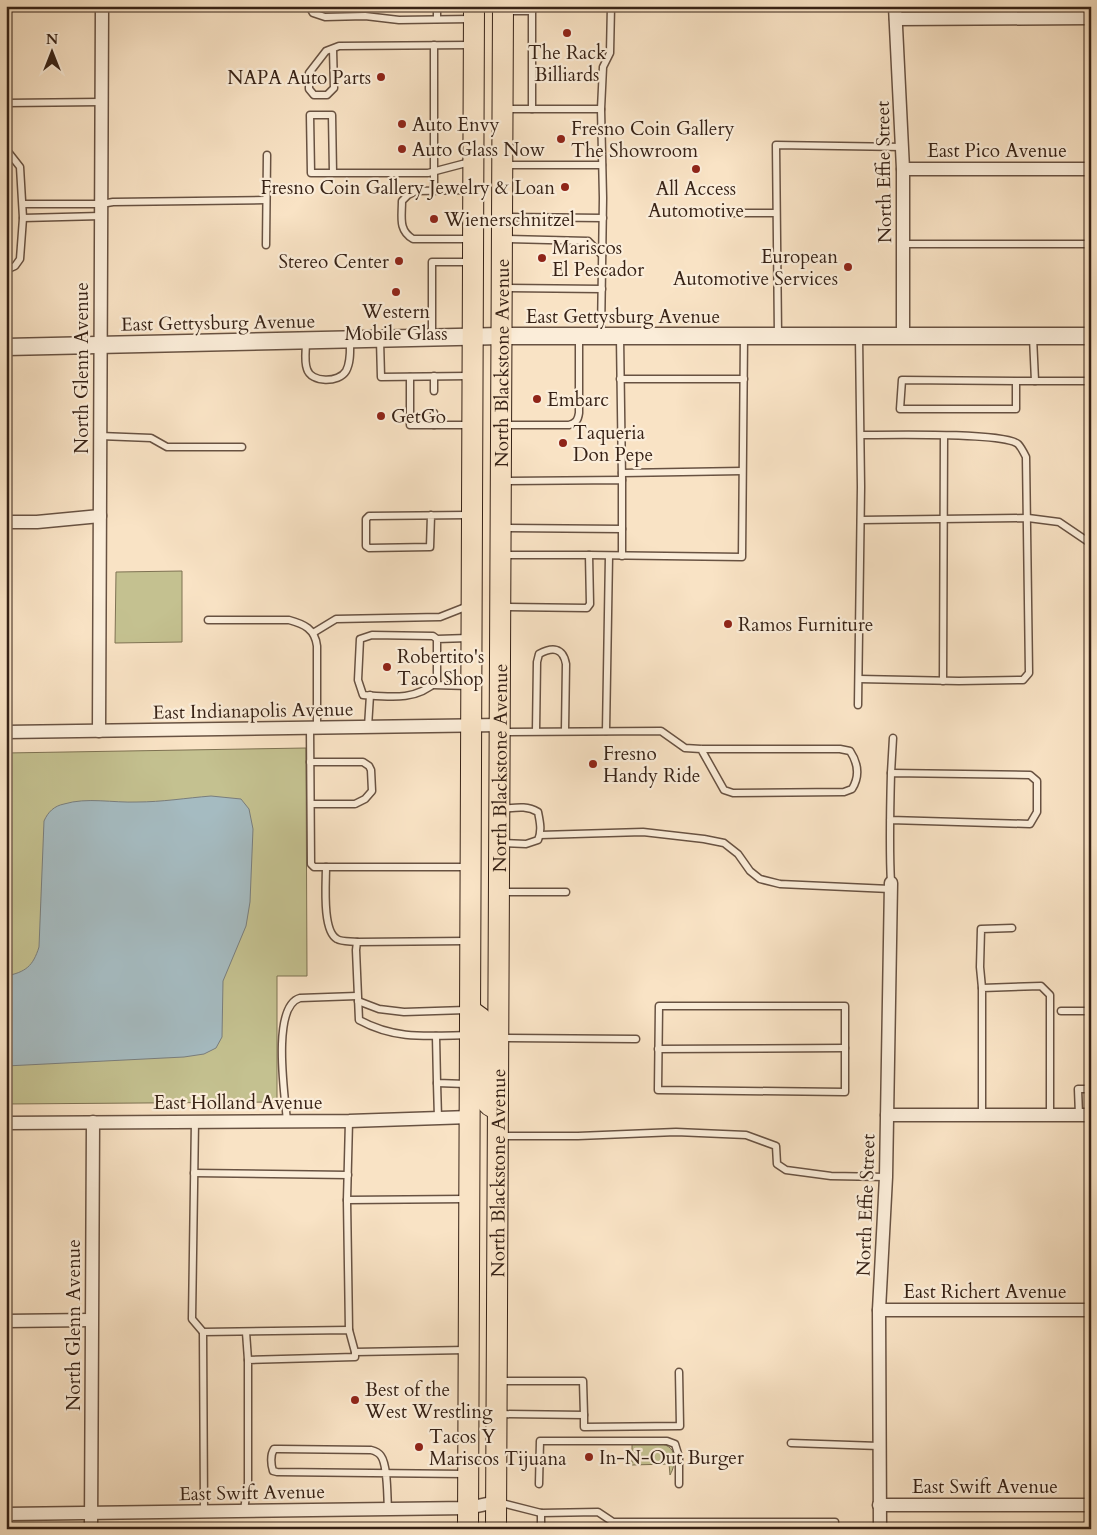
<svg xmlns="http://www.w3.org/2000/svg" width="1097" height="1535" viewBox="0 0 1097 1535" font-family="Cardo,serif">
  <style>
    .green { fill: #c4c190; stroke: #7e7253 }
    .water { fill: #a5bbc1; stroke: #797e7d }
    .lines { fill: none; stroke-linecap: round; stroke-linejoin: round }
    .service-casing { stroke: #685242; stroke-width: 9 }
    .minor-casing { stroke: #685242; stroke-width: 15 }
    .tertiary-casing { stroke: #685242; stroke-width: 19 }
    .primary-casing { stroke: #372216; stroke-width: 22 }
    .service { stroke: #fbedd9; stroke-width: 6 }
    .minor { stroke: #fbedd9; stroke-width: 12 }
    .tertiary { stroke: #fbedd9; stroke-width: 16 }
    .primary { stroke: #f9e3c5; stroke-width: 20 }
    .poi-dot { fill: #8f2418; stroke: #fbedd9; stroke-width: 2 }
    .labels { text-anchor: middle; stroke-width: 4.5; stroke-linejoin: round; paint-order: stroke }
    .poi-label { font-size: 19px; fill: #372216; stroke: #fbedd9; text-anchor: start }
    .street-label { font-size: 19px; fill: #372216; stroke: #fbedd9 }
  </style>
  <rect width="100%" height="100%" fill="#f9e3c5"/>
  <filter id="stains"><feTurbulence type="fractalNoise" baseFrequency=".004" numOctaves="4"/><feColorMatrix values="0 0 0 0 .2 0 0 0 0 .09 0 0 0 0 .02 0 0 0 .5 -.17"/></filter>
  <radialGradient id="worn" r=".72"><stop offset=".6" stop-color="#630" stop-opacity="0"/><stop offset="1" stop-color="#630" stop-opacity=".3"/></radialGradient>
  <g class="green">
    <path d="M182,571V642L115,643L116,572Z"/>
    <path d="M306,748L307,976H277V1102L6,1104V753Z"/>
    <path d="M632,1444C644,1444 672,1438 674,1456C674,1464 674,1468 670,1475L669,1464L632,1465Z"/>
  </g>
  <path class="water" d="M211,796L241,799L249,809L253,829L250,902L246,926L223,981L222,1037L216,1048L204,1054L184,1057L6,1066V976C26,972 33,966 39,947L44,821C48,812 54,806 64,804C87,797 113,803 137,802C162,802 186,798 211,796Z"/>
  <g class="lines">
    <defs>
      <g id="service">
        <path d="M309,6L313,13L325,17L365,16L399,20L471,19"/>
        <path d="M437,6V19"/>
        <path d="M506,11H532"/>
        <path d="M434,45V191"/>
        <path d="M333,49L334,88L327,95H314L309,89V73L326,51L339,46L470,45"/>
        <path d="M6,103L101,102"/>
        <path d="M506,109H601L603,67L610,53L611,6"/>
        <path d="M532,109V6"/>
        <path d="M6,152L9,153L20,167L23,218L20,259L15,266L6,270"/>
        <path d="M505,165H602"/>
        <path d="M333,173L332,115H310L311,173H428L470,162"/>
        <path d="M470,190L416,191L408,195L402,201C402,217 398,230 413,239H472"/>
        <path d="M23,204H101L113,202L266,200"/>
        <path d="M667,213H776"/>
        <path d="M505,217L603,218"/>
        <path d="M23,218L101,216"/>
        <path d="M504,239L588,241L602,255"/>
        <path d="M903,244H1091"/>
        <path d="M266,245L267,155"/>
        <path d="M505,288L602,289"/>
        <path d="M601,335L603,198L601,109"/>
        <path d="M778,335L776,145L903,147"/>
        <path d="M432,337V262H469"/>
        <path d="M620,337L622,480"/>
        <path d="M1033,337L1035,381H1091"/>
        <path d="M380,340L381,377L469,376"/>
        <path d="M306,342C306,350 304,361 307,369C311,383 339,383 346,371C351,362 350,350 350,340"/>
        <path d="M434,376V391"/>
        <path d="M410,377V425H471"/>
        <path d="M620,379H744"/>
        <path d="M1016,381V409H900L902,380L1016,381H1035"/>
        <path d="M434,413V425"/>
        <path d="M503,425H569C576,423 578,420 579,413V337"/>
        <path d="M100,436L151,438L167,447H242"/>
        <path d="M622,473L742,471"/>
        <path d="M431,515L430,547L369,548L366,546V519L369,516L468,515"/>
        <path d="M861,520L1028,518L1059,522L1090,543"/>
        <path d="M502,528L622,529V480L502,481"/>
        <path d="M622,529V556"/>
        <path d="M1091,543V610"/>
        <path d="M502,555H589L590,604L587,608L502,607"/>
        <path d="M589,555L742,557L744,336"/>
        <path d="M208,620H289C304,624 315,629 317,646V728"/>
        <path d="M313,633L336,619L440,617L468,606"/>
        <path d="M437,639V681C416,701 390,697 363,695L358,680L360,639L372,635L433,636L437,639L468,638"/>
        <path d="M859,679L959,681L1023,680L1029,673L1026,457C1024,453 1021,447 1018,444C1003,432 886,435 861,435"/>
        <path d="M943,681L944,436"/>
        <path d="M433,685L469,686"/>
        <path d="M858,705L861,487L859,337"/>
        <path d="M368,727L370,695"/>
        <path d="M310,728L311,864L314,867H326"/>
        <path d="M536,731L537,662L539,654C552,647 563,647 566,664L565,730"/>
        <path d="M606,731L609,556"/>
        <path d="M502,732L661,731L685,748L701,749H840L850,751C858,763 860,776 852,789L844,792L733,793L724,790L701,749"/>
        <path d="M310,762H363L369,766L371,770L372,791L365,799L355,804H311"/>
        <path d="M891,773L893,738"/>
        <path d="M501,809C515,808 526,805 538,812C540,822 542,831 538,840L526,844L503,843"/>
        <path d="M890,820L1030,824L1037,812V781L1030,775L891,773C890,810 889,847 891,883"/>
        <path d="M540,835L643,832L704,839L724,843L738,854L750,871L760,879L780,884L890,889"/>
        <path d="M501,892H566"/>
        <path d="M467,941L357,942L356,950L359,1020C396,1040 427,1036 468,1035"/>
        <path d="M357,942C351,941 342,942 337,939C322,931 326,883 326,867H468"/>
        <path d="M982,988L980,967L981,929L1012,928"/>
        <path d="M358,1001L379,1009L404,1012L466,1010"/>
        <path d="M659,1006H845V1092L658,1090Z"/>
        <path d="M1061,1011H1091"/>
        <path d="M436,1036L437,1083L466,1084"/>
        <path d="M500,1038L636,1039"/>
        <path d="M658,1049L845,1048"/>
        <path d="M437,1083L438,1118"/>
        <path d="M982,1115V988L1041,986L1050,995V1115"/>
        <path d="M1079,1115L1078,1089H1091"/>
        <path d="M195,1121L192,1319L203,1332"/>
        <path d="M287,1121C285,1097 271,1006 300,998L357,996"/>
        <path d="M499,1136H578L676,1132L746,1135L776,1146L777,1164L786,1170L831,1176L886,1177"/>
        <path d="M194,1173L348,1175"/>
        <path d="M347,1200L349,1121"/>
        <path d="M349,1330L347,1200L466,1199"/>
        <path d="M246,1332L248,1360"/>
        <path d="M498,1414L584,1415L583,1381H500"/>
        <path d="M584,1415V1427L680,1426L679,1372"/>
        <path d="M791,1443L879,1446"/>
        <path d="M539,1484L540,1441H667L675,1444L679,1457V1484"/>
        <path d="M498,1502L541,1513L598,1512L613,1522H835V1529"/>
        <path d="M388,1509C387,1496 388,1466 381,1456C379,1453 375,1451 371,1450L279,1449H274C270,1455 271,1465 273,1471L277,1472L465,1474"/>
        <path d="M244,1510L248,1483V1360L355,1357V1352"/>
        <path d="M204,1511L203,1332L349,1330L355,1352L466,1350"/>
        <path d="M541,1529V1513"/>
      </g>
      <g id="minor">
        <path d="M895,6L903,169V336"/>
        <path d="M896,19L1091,18"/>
        <path d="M903,169H1091"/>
        <path d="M6,522H37L100,516"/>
        <path d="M99,731L102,6"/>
        <path d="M6,732L500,725"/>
        <path d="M887,1115H1091"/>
        <path d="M6,1123L349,1121L470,1117"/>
        <path d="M879,1310H1091"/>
        <path d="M6,1321L91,1320"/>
        <path d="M879,1505H1091"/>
        <path d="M6,1514L468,1508L496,1502"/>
        <path d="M91,1529L93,1122"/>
        <path d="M880,1529L879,1310L886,1177L891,883"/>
      </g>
      <path id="tertiary" d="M6,347L501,336H1091"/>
      <g id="primary">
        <path d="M470,1010L481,1018L485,1027L484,1094C486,1102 488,1108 498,1108"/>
        <path d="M468,1529L474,6"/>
        <path id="s1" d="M496,1529L503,6"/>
      </g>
    </defs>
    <use href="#service" class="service-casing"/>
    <use href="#minor" class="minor-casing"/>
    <use href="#tertiary" class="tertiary-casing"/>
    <use href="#primary" class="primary-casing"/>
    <use href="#service" class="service"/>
    <use href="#minor" class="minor"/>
    <use href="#tertiary" class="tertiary"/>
    <use href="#primary" class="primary"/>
  </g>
  <g class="poi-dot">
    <circle cx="567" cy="33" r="5"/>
    <circle cx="381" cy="77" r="5"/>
    <circle cx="402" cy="124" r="5"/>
    <circle cx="561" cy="139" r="5"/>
    <circle cx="402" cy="149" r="5"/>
    <circle cx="696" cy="169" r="5"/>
    <circle cx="565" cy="187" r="5"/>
    <circle cx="434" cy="219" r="5"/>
    <circle cx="542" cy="258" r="5"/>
    <circle cx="399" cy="261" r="5"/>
    <circle cx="848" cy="267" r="5"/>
    <circle cx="396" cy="292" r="5"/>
    <circle cx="537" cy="399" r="5"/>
    <circle cx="381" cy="416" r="5"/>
    <circle cx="563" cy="443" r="5"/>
    <circle cx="728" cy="624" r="5"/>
    <circle cx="387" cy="667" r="5"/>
    <circle cx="593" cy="764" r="5"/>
    <circle cx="355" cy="1400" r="5"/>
    <circle cx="419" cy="1447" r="5"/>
    <circle cx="589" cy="1457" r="5"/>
  </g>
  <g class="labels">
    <g class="poi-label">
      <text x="567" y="59" text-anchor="middle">The Rack<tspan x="567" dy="22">Billiards</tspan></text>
      <text x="371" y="84" text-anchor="end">NAPA Auto Parts</text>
      <text x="412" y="131">Auto Envy</text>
      <text x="571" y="135">Fresno Coin Gallery<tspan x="571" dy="22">The Showroom</tspan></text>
      <text x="412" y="156">Auto Glass Now</text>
      <text x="555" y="194" text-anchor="end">Fresno Coin Gallery Jewelry &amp; Loan</text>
      <text x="696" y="195" text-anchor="middle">All Access<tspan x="696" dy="22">Automotive</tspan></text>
      <text x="444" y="226">Wienerschnitzel</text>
      <text x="552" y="254">Mariscos<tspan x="552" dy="22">El Pescador</tspan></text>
      <text x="838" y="263" text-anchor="end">European<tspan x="838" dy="22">Automotive Services</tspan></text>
      <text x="389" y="268" text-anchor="end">Stereo Center</text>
      <text x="396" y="318" text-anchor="middle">Western<tspan x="396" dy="22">Mobile Glass</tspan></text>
      <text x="547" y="406">Embarc</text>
      <text x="391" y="423">GetGo</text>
      <text x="573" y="439">Taqueria<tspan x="573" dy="22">Don Pepe</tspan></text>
      <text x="738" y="631">Ramos Furniture</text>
      <text x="397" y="663">Robertito's<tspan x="397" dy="22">Taco Shop</tspan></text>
      <text x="603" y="760">Fresno<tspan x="603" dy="22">Handy Ride</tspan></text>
      <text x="365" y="1396">Best of the<tspan x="365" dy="22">West Wrestling</tspan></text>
      <text x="429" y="1443">Tacos Y<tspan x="429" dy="22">Mariscos Tijuana</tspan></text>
      <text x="599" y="1464">In-N-Out Burger</text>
    </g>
    <g class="street-label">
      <text x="997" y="157">East Pico Avenue</text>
      <text transform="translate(883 172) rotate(-91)" y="7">North Effie Street</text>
      <text x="623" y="323">East Gettysburg Avenue</text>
      <text transform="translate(218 322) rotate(-1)" y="7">East Gettysburg Avenue</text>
      <text dy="7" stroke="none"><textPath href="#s1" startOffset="1166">North Blackstone Avenue</textPath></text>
      <text transform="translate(81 368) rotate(-90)" y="7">North Glenn Avenue</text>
      <text transform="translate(253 710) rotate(-1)" y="7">East Indianapolis Avenue</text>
      <text dy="7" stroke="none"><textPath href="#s1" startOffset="761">North Blackstone Avenue</textPath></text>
      <text x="238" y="1109">East Holland Avenue</text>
      <text dy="7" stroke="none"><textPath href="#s1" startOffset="356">North Blackstone Avenue</textPath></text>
      <text transform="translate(865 1205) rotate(-88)" y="7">North Effie Street</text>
      <text x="985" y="1298">East Richert Avenue</text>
      <text transform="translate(73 1325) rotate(-90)" y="7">North Glenn Avenue</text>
      <text x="985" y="1493">East Swift Avenue</text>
      <text transform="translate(252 1492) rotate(-1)" y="7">East Swift Avenue</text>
    </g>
  </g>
  <rect width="1097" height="1535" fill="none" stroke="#f9e3c5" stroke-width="25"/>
  <rect x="8" y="8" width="1082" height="1520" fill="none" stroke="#372216" stroke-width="2.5"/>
  <rect x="12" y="12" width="1072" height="1510" fill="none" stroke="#372216"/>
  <g transform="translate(52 52)" stroke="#fbedd9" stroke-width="4" paint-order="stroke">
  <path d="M0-4L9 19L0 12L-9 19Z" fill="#372216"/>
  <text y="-8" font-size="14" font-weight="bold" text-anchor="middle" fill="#372216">N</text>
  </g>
  <rect width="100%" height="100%" filter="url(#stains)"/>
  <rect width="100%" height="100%" fill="url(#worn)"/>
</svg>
